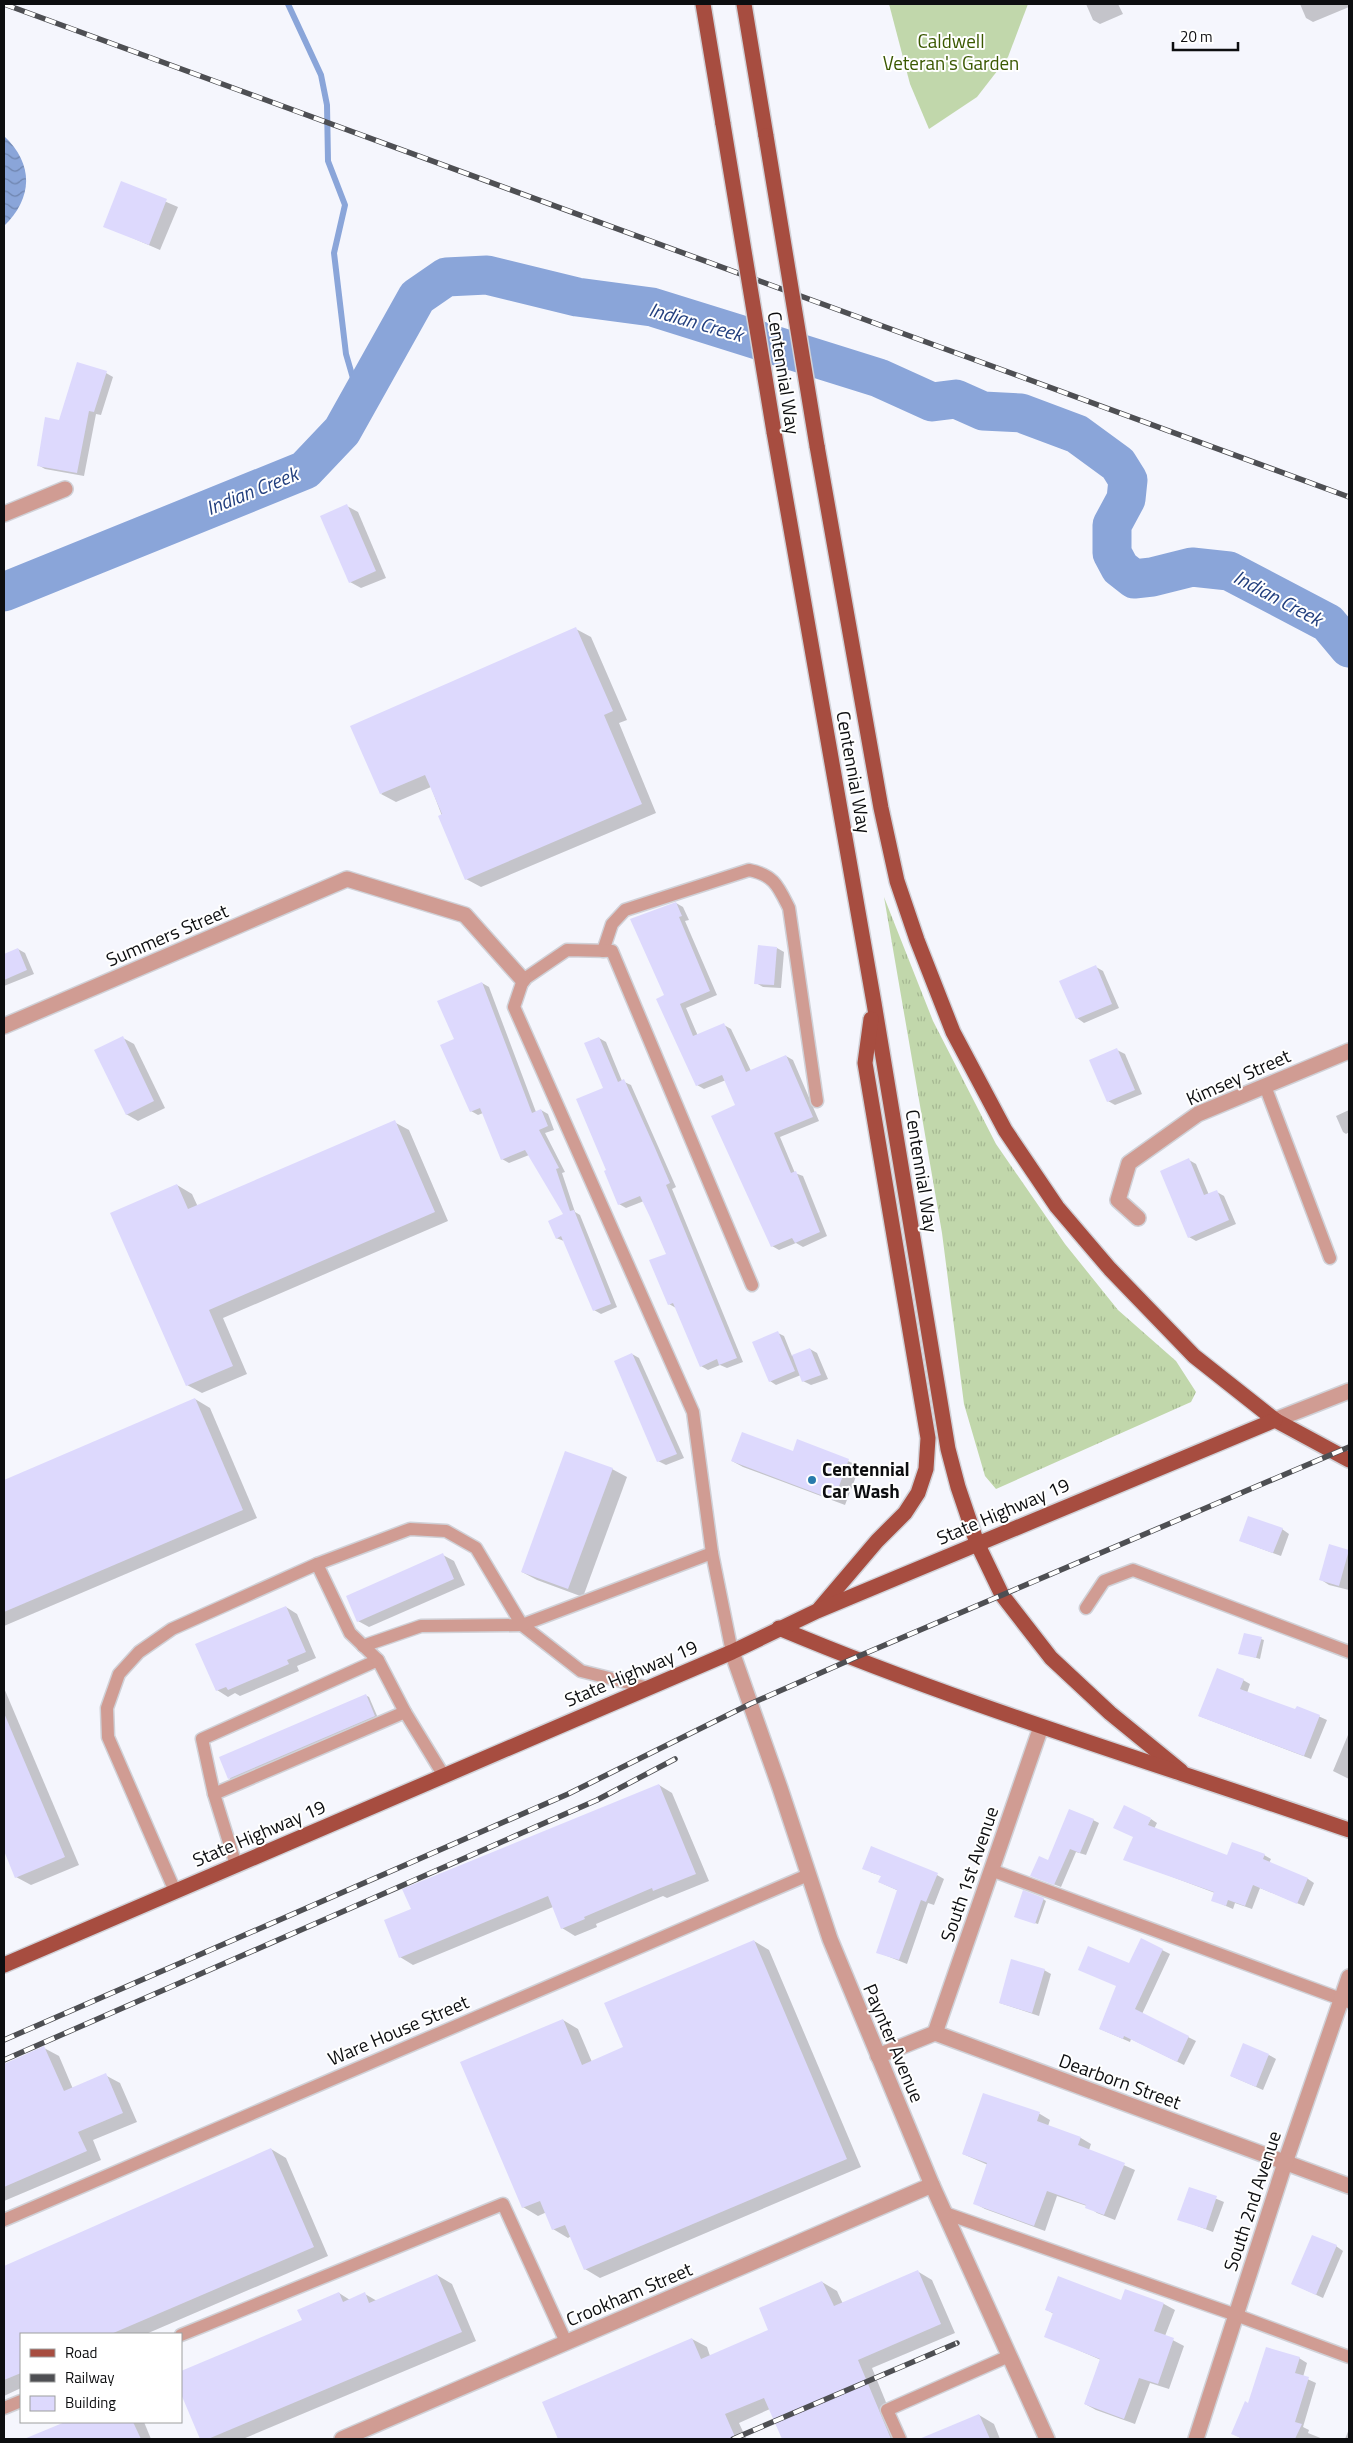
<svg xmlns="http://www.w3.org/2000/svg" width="1353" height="2443" viewBox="0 0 1353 2443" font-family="'Titillium Web',sans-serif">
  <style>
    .grass { fill: url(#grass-tufts) }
    .garden { fill: #c1d7ab }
    .water { fill: url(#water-waves) }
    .shadow { fill: #0003 }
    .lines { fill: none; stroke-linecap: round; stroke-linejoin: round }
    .stream { stroke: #8aa5d9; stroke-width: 6 }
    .river { stroke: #8aa5d9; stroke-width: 39 }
    .building { fill: #ddd9fd }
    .service-casing { stroke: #d0d1d7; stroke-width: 15 }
    .minor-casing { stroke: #d0d1d7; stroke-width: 18 }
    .tertiary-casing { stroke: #d0d1d7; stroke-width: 18 }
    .primary-casing { stroke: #d0d1d7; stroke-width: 18 }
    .service { stroke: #d09c93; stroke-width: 12 }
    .minor { stroke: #d09c93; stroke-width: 15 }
    .tertiary { stroke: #d09c93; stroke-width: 15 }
    .primary { stroke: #a74d40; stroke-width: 15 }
    .rail-casing { stroke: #4e4f53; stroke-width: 5.5 }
    .rail { stroke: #fff; stroke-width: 4; stroke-dasharray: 11; stroke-linecap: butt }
    .primary-bridge-casing { stroke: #d0d1d7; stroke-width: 18; stroke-linecap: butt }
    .primary-bridge { stroke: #a74d40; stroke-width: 15 }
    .poi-dot { fill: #287bab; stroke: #fff; stroke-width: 2 }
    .labels { text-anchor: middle; stroke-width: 4; stroke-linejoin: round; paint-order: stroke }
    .park-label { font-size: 19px; fill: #3a5800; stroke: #fff }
    .street-label { font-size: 19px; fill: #0d0e10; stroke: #fff }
    .poi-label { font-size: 19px; font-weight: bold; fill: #0d0e10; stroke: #fff; text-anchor: start }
    .water-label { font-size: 20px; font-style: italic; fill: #223f7e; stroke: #fff }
  </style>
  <defs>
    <pattern id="grass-tufts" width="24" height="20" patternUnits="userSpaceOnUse" patternTransform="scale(1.25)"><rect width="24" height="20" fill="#c1d7ab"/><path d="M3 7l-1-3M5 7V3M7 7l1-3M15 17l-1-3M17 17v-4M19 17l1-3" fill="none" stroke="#a5b792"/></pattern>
    <pattern id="water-waves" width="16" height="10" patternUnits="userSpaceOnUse" patternTransform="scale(1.25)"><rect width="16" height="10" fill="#8aa5d9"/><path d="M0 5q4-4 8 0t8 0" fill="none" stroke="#6f85af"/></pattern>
  </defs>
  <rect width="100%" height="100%" fill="#f5f6fd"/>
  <path class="grass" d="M884,897L933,1021L996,1144L1065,1244L1118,1310L1176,1361L1196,1392L1191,1402L996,1489L985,1476L964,1404L942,1233Z"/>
  <path class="garden" d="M889,4H1028L1008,57L977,97L929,129L910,84Z"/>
  <path class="water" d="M4,136C34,164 33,198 4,226Z"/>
  <g class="shadow">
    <path d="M1086,4H1118L1123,14L1100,24L1093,20Z"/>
    <path d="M1300,4H1349V7L1313,22L1306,18Z"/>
    <path d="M122,183L178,207L160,250L105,226Z"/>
    <path d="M106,373L113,377L101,415L96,414L84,476L45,469L38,465L59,421Z"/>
    <path d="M347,506L358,512L386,578L361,588L350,582Z"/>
    <path d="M576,629L591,637L627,720L619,723L656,813L481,887L466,879L431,787L396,802L381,794Z"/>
    <path d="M676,903L683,907L689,920L685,921L717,995L686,1008L698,1036L724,1025L731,1029L751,1071L786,1056L793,1060L819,1121L780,1137L795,1173L803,1176L827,1236L803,1247L796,1243L779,1250L772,1246L737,1105L726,1080L704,1089L697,1085L666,996Z"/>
    <path d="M777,948L784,952L781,988L763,987L756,983Z"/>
    <path d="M18,949L25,953L34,974L4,986V955Z"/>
    <path d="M1096,967L1103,971L1119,1008L1084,1023L1077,1018Z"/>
    <path d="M482,983L489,987L536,1112L541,1110L548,1114L554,1130L545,1133L565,1172L562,1173L575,1212L580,1215L617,1307L601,1314L594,1310L564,1241L556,1238L565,1215L529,1155L509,1163L502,1159L483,1113L478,1115L471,1111L455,1040Z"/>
    <path d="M123,1038L134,1044L165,1108L138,1121L126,1114Z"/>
    <path d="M599,1038L606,1042L622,1081L631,1085L676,1187L672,1189L743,1362L727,1368L720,1365L708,1370L701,1366L676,1308L669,1304L667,1254L644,1201L626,1208L619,1204L608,1170L605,1089Z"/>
    <path d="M1117,1050L1125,1054L1142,1094L1115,1105L1108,1101Z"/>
    <path d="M1349,1110V1132L1346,1134L1343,1132L1336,1116Z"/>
    <path d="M394,1122L409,1130L448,1221L223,1318L247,1374L202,1393L187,1385L177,1185L192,1194L198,1207Z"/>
    <path d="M1189,1160L1196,1164L1209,1195L1217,1192L1224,1196L1236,1224L1196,1241L1189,1237Z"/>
    <path d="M778,1333L784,1336L792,1356L810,1349L817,1353L828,1379L811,1385L803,1381L801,1375L776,1385L770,1381Z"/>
    <path d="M632,1354L639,1358L684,1458L666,1465L658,1461Z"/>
    <path d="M195,1399L210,1408L257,1518L4,1626V1481Z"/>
    <path d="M798,1441L860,1466L845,1505L743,1467L732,1461L794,1452Z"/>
    <path d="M612,1469L627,1477L583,1597L537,1580L522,1572Z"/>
    <path d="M1282,1529L1289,1534L1281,1556L1241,1541Z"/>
    <path d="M1330,1546L1349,1552V1590L1329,1585L1320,1579Z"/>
    <path d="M443,1555L454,1561L465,1585L369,1627L358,1621Z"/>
    <path d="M286,1607L297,1614L316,1658L297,1666L299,1671L240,1696L235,1693L228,1697L217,1690Z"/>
    <path d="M1261,1639L1264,1640L1260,1659L1240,1653Z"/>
    <path d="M1243,1680L1250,1684L1247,1693L1296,1711L1298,1707L1327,1720L1311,1759L1199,1716Z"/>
    <path d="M4,1688L79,1865L31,1885L16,1877L4,1848Z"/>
    <path d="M365,1695L369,1697L378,1718L232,1780L229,1778Z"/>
    <path d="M1348,1735H1349V1779L1333,1771Z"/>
    <path d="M659,1785L672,1793L709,1881L667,1898L663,1896L596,1924L597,1927L575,1936L562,1928L553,1907L413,1965L400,1957L412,1910Z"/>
    <path d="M1151,1819L1157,1823L1154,1829L1228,1857L1264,1855L1271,1859L1269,1863L1308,1879L1314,1883L1304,1906L1260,1888L1252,1909L1235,1903L1233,1909L1212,1900L1215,1893L1125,1859Z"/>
    <path d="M1093,1820L1099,1823L1086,1855L1076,1852L1061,1887L1037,1878L1049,1861Z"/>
    <path d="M870,1872L937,1875L944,1879L934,1905L928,1903L907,1964L877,1952L899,1891L879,1882L882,1876Z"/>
    <path d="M1043,1899L1046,1901L1038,1924L1019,1918Z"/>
    <path d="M754,1941L769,1950L861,2167L600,2278L585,2269L571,2236L568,2238L553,2229L547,2212L538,2216L523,2207L563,2020L578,2029L592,2062L625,2048Z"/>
    <path d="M1162,1950L1170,1954L1142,2014L1196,2041L1184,2065L1131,2039L1130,2042L1100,2029Z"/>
    <path d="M1044,1970L1051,1974L1039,2016L1000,2003Z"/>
    <path d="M44,2048L59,2056L73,2089L105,2075L120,2083L137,2122L93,2140L101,2160L4,2201V2065Z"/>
    <path d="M1269,2055L1276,2059L1263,2090L1231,2076Z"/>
    <path d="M984,2095L1040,2114L1050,2120L1048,2126L1081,2138L1091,2144L1089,2150L1135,2170L1115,2220L1097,2213L1087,2206L1057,2196L1045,2231L985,2209L974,2203L988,2165L963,2154Z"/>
    <path d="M271,2149L286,2158L328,2256L146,2334H21V2388L4,2396V2267Z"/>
    <path d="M1190,2188L1224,2202L1213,2232L1179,2219Z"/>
    <path d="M1336,2246L1343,2251L1323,2298L1293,2284Z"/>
    <path d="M917,2271L932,2280L955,2333L872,2368L901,2439H781L783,2438L770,2409L739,2423L746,2438L743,2439H559L544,2403L692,2339L707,2347L710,2356L770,2331L822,2282L837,2291L843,2304Z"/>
    <path d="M437,2275L452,2284L476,2341L243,2439H202L181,2391L303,2321L339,2293L350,2300L365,2294L377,2301Z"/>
    <path d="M1121,2302L1164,2304L1175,2310L1165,2336L1184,2346L1169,2389L1150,2383L1135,2424L1096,2410L1085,2404L1101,2360L1046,2336L1054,2314L1047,2310Z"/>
    <path d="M1299,2358L1307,2363L1303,2377L1316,2383L1303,2427L1309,2430L1308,2433L1323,2439H1243L1233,2434L1249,2404Z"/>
    <path d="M979,2415L994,2424L1000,2439H921Z"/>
    <path d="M68,2422H144L151,2439H38L36,2435Z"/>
    <path d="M1349,2429V2439H1345Z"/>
  </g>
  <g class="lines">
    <path class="stream" d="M288,4L321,75L327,105L328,161L345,205L334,253L346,354L359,399"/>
    <path class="river" d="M4,592L305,470L342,431L417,297L446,277L487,275L577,297L652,307L879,378L932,402L956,399L983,411L1021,413L1077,434L1118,464L1128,480L1126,499L1112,525V553L1120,568L1134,579L1152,577L1192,567L1229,571L1328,623L1349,648"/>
  </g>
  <g class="building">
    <path d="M121,181L167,199L149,245L103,227Z"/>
    <path d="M77,362L107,371L94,412L89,411L77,473L37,466L45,417L59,420Z"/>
    <path d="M347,504L376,571L349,583L320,516Z"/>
    <path d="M576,627L613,711L604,715L642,804L465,880L438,816L442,814L425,775L380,794L350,726Z"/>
    <path d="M676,902L682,916L679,917L710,991L680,1004L693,1036L724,1023L746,1072L786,1055L813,1117L774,1133L791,1173L796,1171L820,1232L795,1243L792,1238L771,1247L711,1116L735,1105L722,1075L696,1086L656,999L664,995L630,919Z"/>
    <path d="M758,945L777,947L774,985L754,984Z"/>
    <path d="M18,948L27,970L4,980V954Z"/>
    <path d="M1096,965L1112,1004L1076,1019L1059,981Z"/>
    <path d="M482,982L532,1113L541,1109L548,1126L539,1130L559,1168L556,1169L570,1211L574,1210L611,1304L593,1311L561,1236L556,1239L548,1221L563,1214L525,1150L501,1160L480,1108L470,1112L440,1045L454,1039L437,1001Z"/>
    <path d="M123,1036L154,1101L126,1115L94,1050Z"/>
    <path d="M599,1037L618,1082L624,1079L655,1148L670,1183L666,1185L737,1358L719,1365L717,1359L700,1367L673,1303L668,1305L649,1260L666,1254L650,1217L640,1196L618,1205L604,1171L606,1170L576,1099L603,1088L584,1043Z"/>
    <path d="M1117,1048L1135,1090L1107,1102L1089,1060Z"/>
    <path d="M395,1120L435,1212L209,1310L233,1366L186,1386L110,1213L177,1184L188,1209Z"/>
    <path d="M1189,1158L1204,1195L1217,1190L1229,1220L1188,1238L1160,1171Z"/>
    <path d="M778,1331L795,1371L769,1382L752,1342Z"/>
    <path d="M810,1348L821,1375L802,1382L792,1355Z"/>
    <path d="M632,1353L677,1454L657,1462L614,1361Z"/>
    <path d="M195,1398L243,1510L4,1612V1480Z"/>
    <path d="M742,1432L793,1451L797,1439L849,1459L834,1500L731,1461Z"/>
    <path d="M565,1451L613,1468L568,1589L521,1572Z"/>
    <path d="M1248,1516L1283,1528L1273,1553L1239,1541Z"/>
    <path d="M1329,1544L1349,1550L1339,1586L1319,1580Z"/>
    <path d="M443,1553L454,1579L357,1622L346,1596Z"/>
    <path d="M286,1606L306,1652L287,1660L289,1664L228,1690L226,1687L216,1691L195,1644Z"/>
    <path d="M1244,1633L1262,1637L1256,1658L1238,1654Z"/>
    <path d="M1217,1668L1244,1679L1240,1689L1295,1709L1297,1706L1320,1715L1304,1756L1198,1716Z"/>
    <path d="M366,1694L375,1716L228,1779L219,1757Z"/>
    <path d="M4,1713L65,1857L15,1878L4,1851Z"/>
    <path d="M659,1784L696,1874L653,1891L652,1888L584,1917L585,1919L561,1929L548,1896L399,1958L384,1920L411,1909L402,1889Z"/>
    <path d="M1124,1805L1151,1818L1148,1825L1227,1855L1232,1842L1265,1854L1263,1859L1308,1878L1297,1904L1253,1885L1245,1906L1228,1900L1226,1906L1211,1901L1214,1892L1123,1860L1133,1837L1113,1828Z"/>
    <path d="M1069,1809L1094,1819L1080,1853L1070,1849L1054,1885L1030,1876L1039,1856L1048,1860Z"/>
    <path d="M871,1846L938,1873L926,1902L921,1900L899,1960L876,1953L897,1890L878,1882L881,1876L862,1869Z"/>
    <path d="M1023,1890L1044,1898L1035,1924L1014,1917Z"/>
    <path d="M1141,1938L1163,1949L1135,2009L1189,2036L1177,2062L1124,2036L1123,2039L1099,2029L1116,1986L1078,1970L1088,1946L1129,1963Z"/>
    <path d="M754,1940L847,2159L584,2270L565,2225L552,2230L540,2201L522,2208L460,2062L563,2019L582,2065L623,2047L604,2003Z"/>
    <path d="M1011,1959L1045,1969L1032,2013L999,2003Z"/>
    <path d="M1243,2043L1269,2054L1256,2087L1230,2076Z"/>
    <path d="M44,2046L64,2091L106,2073L123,2113L78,2132L87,2151L4,2187V2064Z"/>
    <path d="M983,2093L1040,2112L1037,2121L1081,2137L1078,2145L1125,2163L1104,2215L1085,2208L1086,2205L1047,2191L1034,2226L973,2204L987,2163L962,2154Z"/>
    <path d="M271,2148L314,2247L111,2334H21V2373L4,2380V2266Z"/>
    <path d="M1189,2187L1217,2196L1206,2229L1177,2220Z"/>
    <path d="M1312,2235L1337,2245L1316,2295L1291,2284Z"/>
    <path d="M918,2270L941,2324L858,2360L891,2439H782L764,2398L725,2414L736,2439H558L542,2402L692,2338L701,2359L768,2330L759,2308L822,2281L834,2306Z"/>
    <path d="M437,2274L462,2332L208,2439H200L181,2394V2371L302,2320L297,2310L339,2292L343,2302L365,2292L369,2303Z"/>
    <path d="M1058,2276L1121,2300L1125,2289L1164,2303L1154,2331L1174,2338L1158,2384L1139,2378L1124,2419L1084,2404L1100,2359L1044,2337L1053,2313L1045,2310Z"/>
    <path d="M1266,2347L1300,2357L1295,2373L1309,2377L1295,2422L1302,2424L1295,2439H1243L1231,2434L1245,2401L1248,2403Z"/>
    <path d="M979,2414L990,2439H919Z"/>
    <path d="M65,2422H133L141,2439H24Z"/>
  </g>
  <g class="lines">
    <defs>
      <g id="service">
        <path d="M603,951L612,924L625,910L749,870C774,875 778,886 789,908L817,1101"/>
        <path d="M1265,1086L1330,1258"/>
        <path d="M317,1564L410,1529L446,1531L476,1548L522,1625L581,1671L649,1688"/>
        <path d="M1086,1608L1104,1581L1133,1570L1349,1652"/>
        <path d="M363,1646L421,1626L522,1625L712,1553"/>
        <path d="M732,1652L712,1553L693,1412L514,1007L523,980L567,950L612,951L752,1285"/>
        <path d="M214,1794L202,1739L378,1660L405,1712"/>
        <path d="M236,1865L214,1794L405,1712L444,1776"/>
        <path d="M991,1870L1349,2002"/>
        <path d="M175,1891L108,1737L107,1708L119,1674L139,1652L172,1629L317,1564L350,1633L378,1660"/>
        <path d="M945,2213L1236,2315L1349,2357"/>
        <path d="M4,2220L808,1875"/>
        <path d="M181,2335L503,2204L566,2342"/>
        <path d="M4,2408L21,2401"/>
        <path d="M900,2439L887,2410L1009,2356"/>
      </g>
      <g id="minor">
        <path d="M4,514L65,489"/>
        <path d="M4,1026L347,879L465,915L523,980"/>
        <path d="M1138,1218L1118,1200L1129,1163L1198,1114L1349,1051"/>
        <path d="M1275,1420L1349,1391"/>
        <path d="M935,2033L1041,1727"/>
        <path d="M878,2056L935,2033L1349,2186"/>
        <path d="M342,2439L932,2185"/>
        <path d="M1196,2439L1285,2163L1349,1977"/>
      </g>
      <path id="tertiary" d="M732,1652L780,1788L830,1939L932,2185L1047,2439"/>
      <g id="primary">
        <path d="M703,4L723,124"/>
        <path d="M744,4L766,136"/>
        <path d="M774,432L874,1003L948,1449L958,1487L977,1543L1002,1595L1051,1658L1110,1713L1181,1771"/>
        <path d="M817,446L881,808L897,881L917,940L953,1032L1005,1130L1057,1207L1110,1269L1194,1356L1275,1420L1349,1460"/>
        <path d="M820,1608L877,1541L905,1513L918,1493L926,1469L928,1438L865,1063L871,1019"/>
        <path d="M779,1628C965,1706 1159,1764 1349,1830"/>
        <path d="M4,1965L732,1652L817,1611L1275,1420"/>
      </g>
    </defs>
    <use href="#service" class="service-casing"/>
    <use href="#minor" class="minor-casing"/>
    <use href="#tertiary" class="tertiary-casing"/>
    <use href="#primary" class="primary-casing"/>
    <use href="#service" class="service"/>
    <use href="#minor" class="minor"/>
    <use href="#tertiary" class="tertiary"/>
    <use href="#primary" class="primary"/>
    <defs>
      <g id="rail">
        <path d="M4,4L1349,497"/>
        <path d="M4,2040L568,1794L750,1704L852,1659L1349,1447"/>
        <path d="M4,2060L597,1800L675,1759"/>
        <path d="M733,2439L957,2343"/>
      </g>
    </defs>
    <use href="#rail" class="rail-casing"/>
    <use href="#rail" class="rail"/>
    <defs>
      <g id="primary-bridge">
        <path d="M723,124L774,432"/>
        <path d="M766,136L817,446"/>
      </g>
    </defs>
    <use href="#primary-bridge" class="primary-bridge-casing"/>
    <use href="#primary-bridge" class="primary-bridge"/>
  </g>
  <circle class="poi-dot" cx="812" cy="1480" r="5"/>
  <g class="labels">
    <g class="park-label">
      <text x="951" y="48">Caldwell<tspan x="951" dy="22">Veteran's Garden</tspan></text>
    </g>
    <g class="street-label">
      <text transform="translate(784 373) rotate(81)" y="7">Centennial Way</text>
      <text transform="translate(854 772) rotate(80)" y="7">Centennial Way</text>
      <text transform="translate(167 935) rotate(-23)" y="7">Summers Street</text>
      <text transform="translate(1238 1077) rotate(-24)" y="7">Kimsey Street</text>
      <text transform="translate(922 1171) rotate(81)" y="7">Centennial Way</text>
      <text transform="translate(1003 1511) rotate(-23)" y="7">State Highway 19</text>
      <text transform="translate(631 1673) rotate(-23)" y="7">State Highway 19</text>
      <text transform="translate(259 1833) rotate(-23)" y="7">State Highway 19</text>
      <text transform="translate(969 1874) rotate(-71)" y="7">South 1st Avenue</text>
      <text transform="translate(398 2030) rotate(-23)" y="7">Ware House Street</text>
      <text transform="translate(894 2043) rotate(67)" y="7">Paynter Avenue</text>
      <text transform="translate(1120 2081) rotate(20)" y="7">Dearborn Street</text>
      <text transform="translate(1252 2201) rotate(-72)" y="7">South 2nd Avenue</text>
      <text transform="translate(629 2294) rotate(-23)" y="7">Crookham Street</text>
    </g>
    <g class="poi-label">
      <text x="822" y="1476">Centennial<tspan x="822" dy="22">Car Wash</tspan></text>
    </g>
    <g class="water-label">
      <text transform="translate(696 322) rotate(16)" y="7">Indian Creek</text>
      <text transform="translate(252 491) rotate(-22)" y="7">Indian Creek</text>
      <text transform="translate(1278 598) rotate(28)" y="7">Indian Creek</text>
    </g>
  </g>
  <rect width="1353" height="2443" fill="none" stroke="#0d0e10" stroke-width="10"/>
  <rect x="20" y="2333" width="162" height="90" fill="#ffffff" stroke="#9e9f9f"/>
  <rect x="30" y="2349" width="25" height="8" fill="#a74d40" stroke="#9e9f9f"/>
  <text x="65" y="2358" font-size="15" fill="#0d0e10">Road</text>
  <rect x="30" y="2374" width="25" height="8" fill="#4e4f53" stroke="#9e9f9f"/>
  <text x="65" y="2383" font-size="15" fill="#0d0e10">Railway</text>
  <rect x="30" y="2396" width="25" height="15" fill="#ddd9fd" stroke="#9e9f9f"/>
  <text x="65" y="2408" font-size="15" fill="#0d0e10">Building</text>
  <path d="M1173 42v8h65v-8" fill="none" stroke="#0d0e10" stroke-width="2.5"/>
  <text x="1180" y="42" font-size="15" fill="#0d0e10" stroke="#ffffff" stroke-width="4" paint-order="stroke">20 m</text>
</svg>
